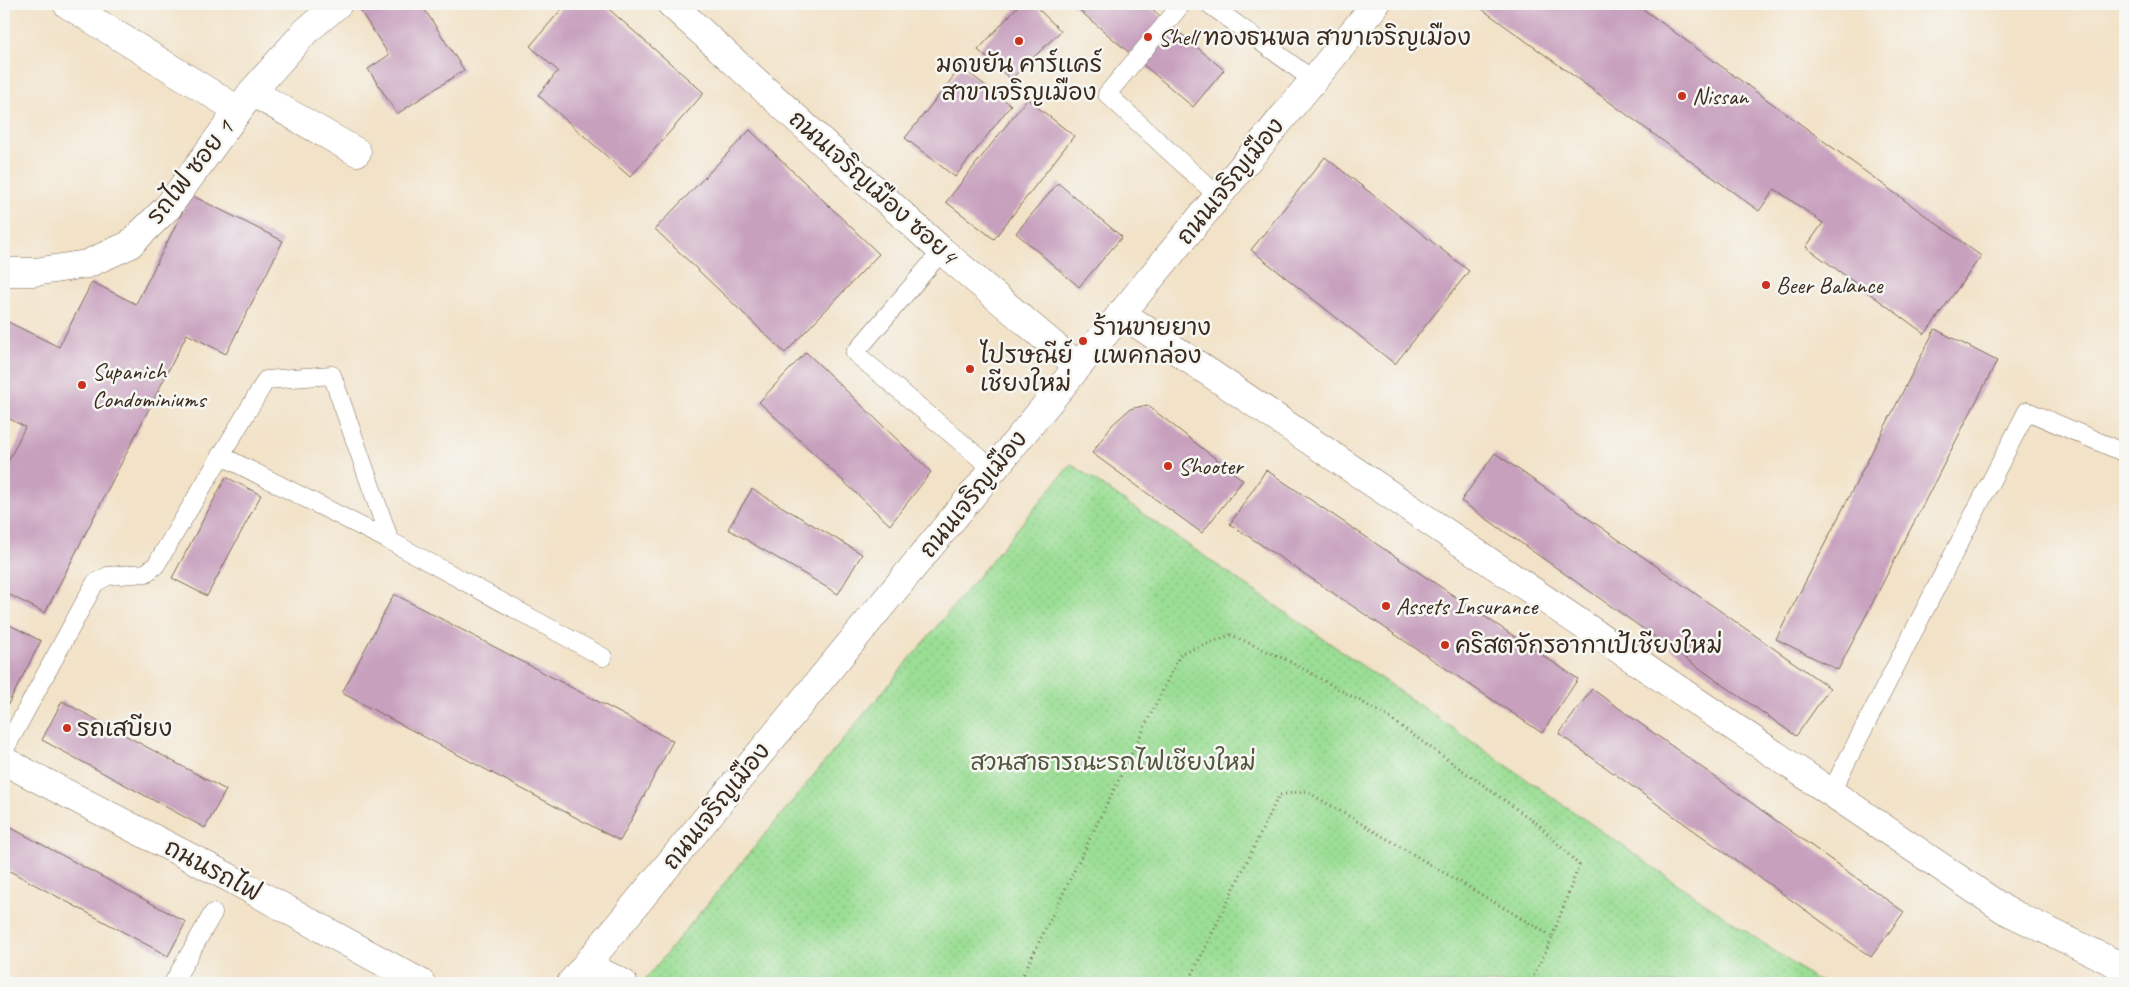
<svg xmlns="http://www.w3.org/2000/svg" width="2129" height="987" viewBox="0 0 2129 987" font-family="Caveat,'Playpen Sans Thai',sans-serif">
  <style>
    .park { fill: url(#park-dots); stroke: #6b845a }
    .building { fill: #c7a0be }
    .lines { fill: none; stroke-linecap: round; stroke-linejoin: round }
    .service-casing { stroke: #7b6a59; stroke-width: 19 }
    .minor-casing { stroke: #7b6a59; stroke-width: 29 }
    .tertiary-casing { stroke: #7b6a59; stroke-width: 29 }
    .secondary-casing { stroke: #7b6a59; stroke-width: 29 }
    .path { stroke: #7b6a59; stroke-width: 3; stroke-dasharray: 1 4; stroke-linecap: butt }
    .service { stroke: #fff; stroke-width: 18 }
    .minor { stroke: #fff; stroke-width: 28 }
    .tertiary { stroke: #fff; stroke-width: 28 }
    .secondary { stroke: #fff; stroke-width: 28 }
    .poi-dot { fill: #c8321e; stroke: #f6f6f2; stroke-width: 2 }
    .labels { text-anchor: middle; stroke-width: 5; stroke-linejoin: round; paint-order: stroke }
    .poi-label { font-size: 24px; fill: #3b2a1e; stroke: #f6f6f2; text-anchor: start }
    .street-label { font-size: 24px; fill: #3b2a1e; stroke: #f6f6f2 }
    .park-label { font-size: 24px; fill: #53573c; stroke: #f6f6f2 }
  </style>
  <defs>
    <pattern id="park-dots" width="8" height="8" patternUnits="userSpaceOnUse" patternTransform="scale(1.25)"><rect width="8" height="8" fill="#9bde95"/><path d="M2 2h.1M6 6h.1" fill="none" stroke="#86bf80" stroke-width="1.8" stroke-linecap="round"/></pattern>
  </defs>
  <rect width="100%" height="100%" fill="#f6f6f2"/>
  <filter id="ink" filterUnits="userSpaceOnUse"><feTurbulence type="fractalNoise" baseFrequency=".02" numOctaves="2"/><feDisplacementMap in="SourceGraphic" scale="10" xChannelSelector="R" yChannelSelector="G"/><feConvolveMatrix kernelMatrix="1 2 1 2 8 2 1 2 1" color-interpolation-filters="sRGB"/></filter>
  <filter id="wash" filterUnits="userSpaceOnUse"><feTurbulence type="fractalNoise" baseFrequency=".0096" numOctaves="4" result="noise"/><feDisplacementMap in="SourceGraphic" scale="20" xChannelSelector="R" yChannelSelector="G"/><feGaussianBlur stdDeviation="1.12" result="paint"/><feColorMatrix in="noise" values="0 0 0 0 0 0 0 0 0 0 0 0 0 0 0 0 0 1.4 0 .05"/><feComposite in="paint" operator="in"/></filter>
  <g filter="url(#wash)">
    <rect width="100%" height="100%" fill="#f2e2c7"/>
    <path class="park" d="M1071,464L1815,979L1823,983H642Z"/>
    <g id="blocks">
      <g class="building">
        <path d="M374,4H421L464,70L397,114L368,69L389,55L361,12Z"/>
        <path d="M566,4H603L704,93L630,177L538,95L558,71L530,46Z"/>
        <path d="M1020,4H1033L1061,31L1011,79L978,50Z"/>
        <path d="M1072,4H1146L1224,70L1193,107Z"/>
        <path d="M1475,4H1636L1981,256L1925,334L1806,247L1823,223L1775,189L1759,211Z"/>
        <path d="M961,67L1011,105L955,177L905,138Z"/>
        <path d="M1027,99L1074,136L994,239L946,202Z"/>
        <path d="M750,130L879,254L785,353L655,229Z"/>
        <path d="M1325,157L1469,271L1395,364L1251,250Z"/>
        <path d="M1058,183L1122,237L1079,287L1016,233Z"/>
        <path d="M191,195L283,241L226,354L187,334L45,613L4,592V470L25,427L4,416V320L59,347L92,282L136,304Z"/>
        <path d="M1935,329L1997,361L1838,670L1776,639Z"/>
        <path d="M806,352L931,472L890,525L759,402Z"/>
        <path d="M1147,405L1243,480L1202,533L1092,453L1112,425L1130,409Z"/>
        <path d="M1495,453L1830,688L1796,736L1461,501Z"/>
        <path d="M1266,470L1578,679L1542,733L1230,524Z"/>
        <path d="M226,477L261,495L207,596L172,578Z"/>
        <path d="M752,489L862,554L838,594L728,529Z"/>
        <path d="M394,594L673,741L620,841L342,693Z"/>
        <path d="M4,622L41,641L4,712Z"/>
        <path d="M1592,689L1904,912L1871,957L1559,734Z"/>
        <path d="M62,701L226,790L205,828L42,740Z"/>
        <path d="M4,824L186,922L168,956L4,868Z"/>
      </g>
    </g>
  </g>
  <g filter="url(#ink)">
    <use href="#blocks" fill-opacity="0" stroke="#7b6a59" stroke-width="1"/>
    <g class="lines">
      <defs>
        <g id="service">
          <path d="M1182,4L1107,94L1218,196"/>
          <path d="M1209,4L1313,80"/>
          <path d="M942,251L855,353L993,469"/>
          <path d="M390,541L603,657"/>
          <path d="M4,751L95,583L108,576L146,573L156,565L266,380L332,375L390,541L220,455"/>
          <path d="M1831,792L2027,411L2125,453"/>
          <path d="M173,983L213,913"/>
        </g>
        <g id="minor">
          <path d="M67,4L238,110"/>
          <path d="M671,4L942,251L1078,366"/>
          <path d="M252,92L357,152"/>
          <path d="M4,272H35L87,264L129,245L168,207L252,92L305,32L338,4"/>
          <path d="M1121,313L2005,910L2125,968"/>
          <path d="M586,965L623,983"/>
        </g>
        <path id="tertiary" d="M4,761L228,877L421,983"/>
        <path id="secondary" d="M571,983L1376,4"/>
      </defs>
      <use href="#service" class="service-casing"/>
      <use href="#minor" class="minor-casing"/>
      <use href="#tertiary" class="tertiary-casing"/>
      <use href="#secondary" class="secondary-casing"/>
      <g class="path">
        <path d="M1019,983L1181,653L1231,635L1289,661L1385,715L1539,825L1579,865L1552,937"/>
        <path d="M1188,983L1279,795L1306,791L1553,937L1530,983"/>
      </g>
      <use href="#service" class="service"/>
      <use href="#minor" class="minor"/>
      <use href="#tertiary" class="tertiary"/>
      <use href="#secondary" class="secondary"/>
    </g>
  </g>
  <g class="poi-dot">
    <circle cx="1148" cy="37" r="5"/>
    <circle cx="1019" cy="41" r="5"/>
    <circle cx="1682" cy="96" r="5"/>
    <circle cx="1766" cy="285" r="5"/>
    <circle cx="1083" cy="341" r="5"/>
    <circle cx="970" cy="369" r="5"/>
    <circle cx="82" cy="385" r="5"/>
    <circle cx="1168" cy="466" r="5"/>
    <circle cx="1386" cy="606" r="5"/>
    <circle cx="1445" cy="645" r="5"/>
    <circle cx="67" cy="728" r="5"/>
  </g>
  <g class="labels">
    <g class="poi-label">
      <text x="1158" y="45">Shell ทองธนพล สาขาเจริญเมือง</text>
      <text x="1019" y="72" text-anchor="middle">มดขยัน คาร์แคร์<tspan x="1019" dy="28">สาขาเจริญเมือง</tspan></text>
      <text x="1692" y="104">Nissan</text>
      <text x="1776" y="293">Beer Balance</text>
      <text x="1093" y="335">ร้านขายยาง<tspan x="1093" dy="28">แพคกล่อง</tspan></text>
      <text x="980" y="363">ไปรษณีย์<tspan x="980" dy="28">เชียงใหม่</tspan></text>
      <text x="92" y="379">Supanich<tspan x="92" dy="28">Condominiums</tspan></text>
      <text x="1178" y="474">Shooter</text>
      <text x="1396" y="614">Assets Insurance</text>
      <text x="1455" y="653">คริสตจักรอากาเป้เชียงใหม่</text>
      <text x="77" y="736">รถเสบียง</text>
    </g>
    <g class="street-label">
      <text transform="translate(190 172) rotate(-52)" y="8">รถไฟ ซอย 1</text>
      <text transform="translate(1230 181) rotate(-51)" y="8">ถนนเจริญเมือง</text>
      <text transform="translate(873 187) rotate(42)" y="8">ถนนเจริญเมือง ซอย4</text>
      <text transform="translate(973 494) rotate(-51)" y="8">ถนนเจริญเมือง</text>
      <text transform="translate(716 806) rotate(-51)" y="8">ถนนเจริญเมือง</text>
      <text transform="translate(213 870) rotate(28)" y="8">ถนนรถไฟ</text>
    </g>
    <g class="park-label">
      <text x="1113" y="770">สวนสาธารณะรถไฟเชียงใหม่</text>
    </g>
  </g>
  <rect width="2129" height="987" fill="none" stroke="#f6f6f2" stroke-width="20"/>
</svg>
